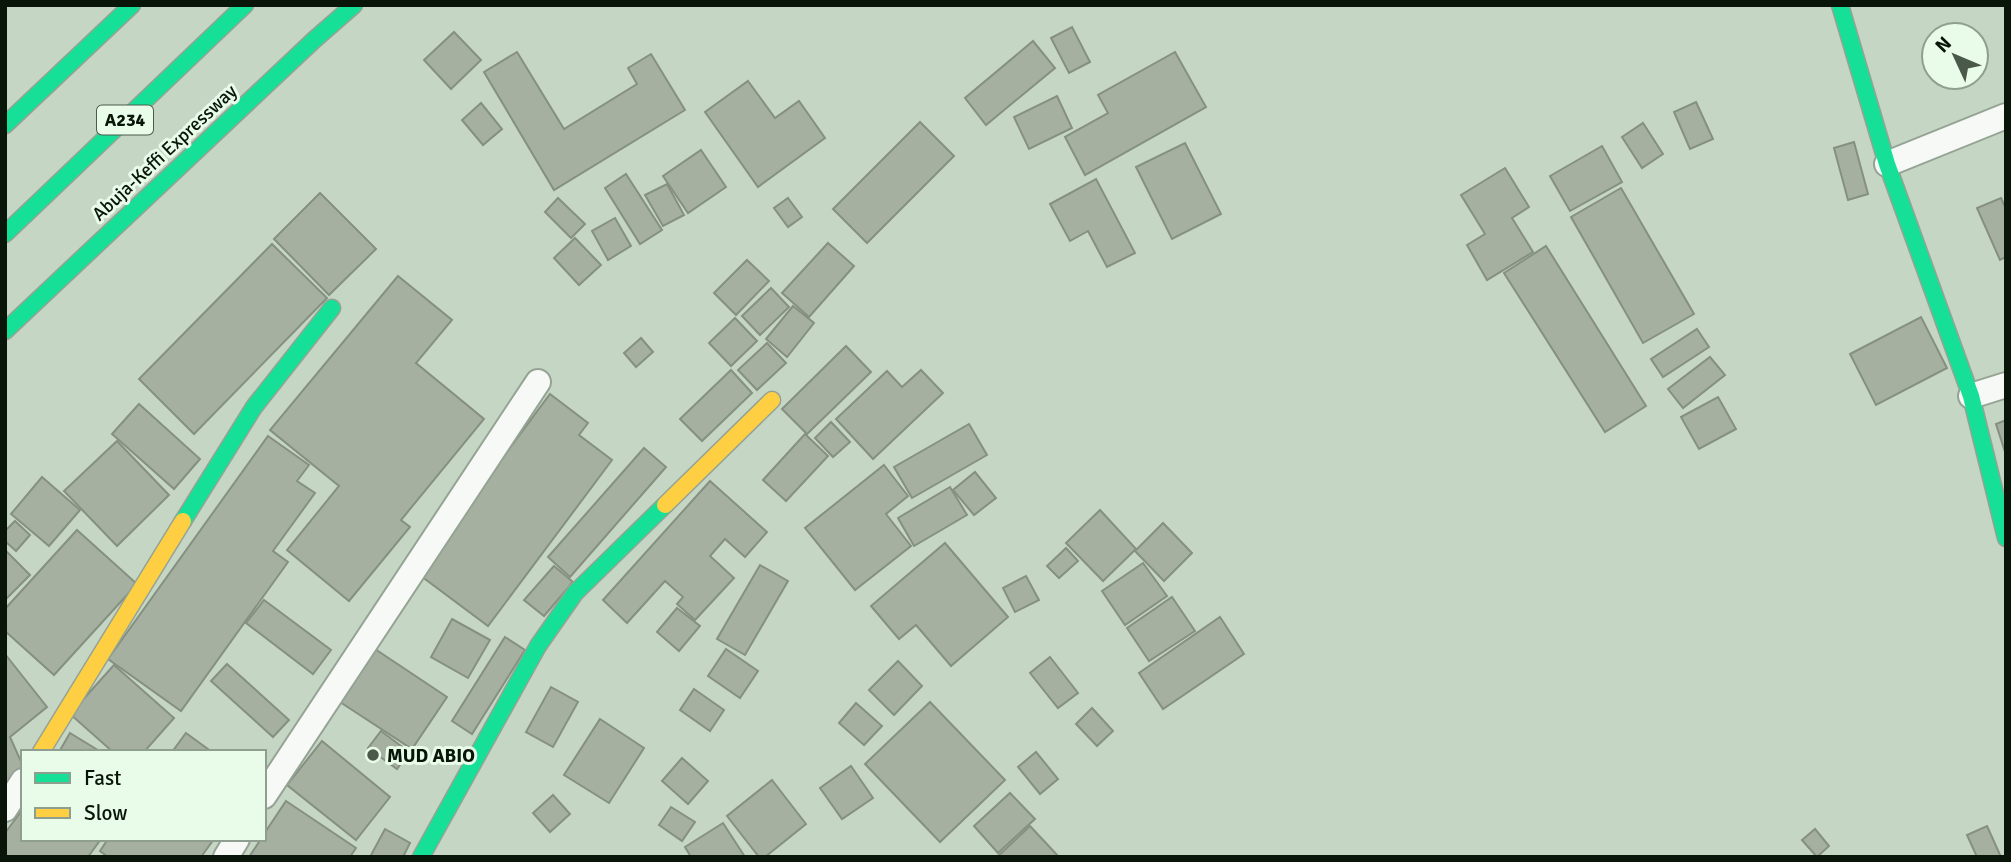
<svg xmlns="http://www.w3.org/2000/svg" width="2011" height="862" viewBox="0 0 2011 862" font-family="Signika,sans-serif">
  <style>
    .building { fill: #a6b0a0; stroke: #859080; stroke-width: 2 }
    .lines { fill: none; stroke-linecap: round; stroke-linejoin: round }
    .street-casing { stroke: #95a394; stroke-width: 28 }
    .fast-casing { stroke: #95a394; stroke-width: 19 }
    .slow-casing { stroke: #95a394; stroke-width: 19 }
    .street { stroke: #f6f9f6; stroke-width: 24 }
    .fast { stroke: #16e098; stroke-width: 16 }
    .slow { stroke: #ffcf43; stroke-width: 16 }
    .poi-dot { fill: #4b594a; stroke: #e9fbe9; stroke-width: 2.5 }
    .labels { text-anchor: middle; stroke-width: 6; stroke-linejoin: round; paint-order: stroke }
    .shield { fill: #e9fbe9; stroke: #4c5a4c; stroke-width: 2 }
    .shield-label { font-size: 18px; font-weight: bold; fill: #091509 }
    .street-label { font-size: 19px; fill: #091509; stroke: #e9fbe9 }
    .poi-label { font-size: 19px; font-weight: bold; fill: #091509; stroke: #e9fbe9; text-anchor: start }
  </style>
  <rect width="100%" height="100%" fill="#c5d7c4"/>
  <g class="building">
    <path d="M1072,27L1090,62L1069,73L1051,38Z"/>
    <path d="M454,32L481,60L451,89L424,60Z"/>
    <path d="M1033,41L1055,68L986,125L965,98Z"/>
    <path d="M517,52L564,129L637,84L628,68L651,54L685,110L554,190L484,72Z"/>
    <path d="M1175,52L1206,107L1085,175L1065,137L1108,113L1098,95Z"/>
    <path d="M748,81L775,118L799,101L825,138L758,187L705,112Z"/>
    <path d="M1057,96L1072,128L1029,149L1014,117Z"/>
    <path d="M1696,102L1713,139L1690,149L1674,112Z"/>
    <path d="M481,103L502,129L483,145L462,120Z"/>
    <path d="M920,122L954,156L867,243L833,209Z"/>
    <path d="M1643,123L1663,154L1642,168L1622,137Z"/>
    <path d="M1854,142L1868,194L1848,200L1834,148Z"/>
    <path d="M1185,143L1221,214L1172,239L1136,167Z"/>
    <path d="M1602,146L1622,182L1570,211L1550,176Z"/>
    <path d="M701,150L726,187L688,213L663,176Z"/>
    <path d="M1505,168L1529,207L1512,218L1533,252L1487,280L1467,245L1485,234L1461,195Z"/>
    <path d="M626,174L662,230L640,244L605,188Z"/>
    <path d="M1096,179L1135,253L1107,267L1088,231L1070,241L1050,204Z"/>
    <path d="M667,184L684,215L663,226L645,195Z"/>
    <path d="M1621,188L1694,314L1643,343L1571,217Z"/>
    <path d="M320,193L376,249L329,295L274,239Z"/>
    <path d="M558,198L585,224L571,238L545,212Z"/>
    <path d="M788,198L802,217L788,227L774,208Z"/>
    <path d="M2001,198L2006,209V257L2000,260L1977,208Z"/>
    <path d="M615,218L631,246L608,260L592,231Z"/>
    <path d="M575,238L601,265L579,285L554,258Z"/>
    <path d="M828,243L854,266L809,317L782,293Z"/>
    <path d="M272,244L327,298L194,434L139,379Z"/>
    <path d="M1546,246L1646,406L1605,432L1504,273Z"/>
    <path d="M747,260L769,281L736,315L714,293Z"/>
    <path d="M398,276L452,320L416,363L484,419L401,520L410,527L349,601L287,550L339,486L270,430Z"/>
    <path d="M771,288L789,307L760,335L742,316Z"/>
    <path d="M793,306L814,323L787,357L766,339Z"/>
    <path d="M1921,317L1947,368L1876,405L1850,354Z"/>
    <path d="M735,318L757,341L731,366L709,343Z"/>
    <path d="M1697,329L1709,347L1663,377L1651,359Z"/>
    <path d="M641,338L653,352L636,367L624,353Z"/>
    <path d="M767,343L786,363L757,390L738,370Z"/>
    <path d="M846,346L871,372L807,434L782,409Z"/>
    <path d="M1710,357L1725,375L1683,408L1668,389Z"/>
    <path d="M731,370L752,393L702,441L680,419Z"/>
    <path d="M921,370L943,393L873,459L836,419L887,371L902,387Z"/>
    <path d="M550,394L588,423L579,435L612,460L488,626L417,573Z"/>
    <path d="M1718,397L1736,429L1699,449L1681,417Z"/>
    <path d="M139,404L200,459L174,489L112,434Z"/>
    <path d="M2006,420V455L1996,424Z"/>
    <path d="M831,422L850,442L833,457L815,438Z"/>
    <path d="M969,424L987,455L912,498L894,467Z"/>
    <path d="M805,434L828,456L786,501L763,480Z"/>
    <path d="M268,436L309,465L297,481L315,493L273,551L288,562L181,711L108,659Z"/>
    <path d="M117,441L169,495L117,546L64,491Z"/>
    <path d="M644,448L666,467L570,577L548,557Z"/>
    <path d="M884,465L908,496L886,514L911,546L855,590L805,528Z"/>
    <path d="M975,472L996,498L974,515L953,490Z"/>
    <path d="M42,477L80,510L49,546L11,514Z"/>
    <path d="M710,481L767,532L745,557L725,539L710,556L734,578L695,620L677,604L683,597L665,581L627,623L603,600Z"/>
    <path d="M950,487L967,515L914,546L898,518Z"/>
    <path d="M1100,510L1136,549L1103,581L1066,543Z"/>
    <path d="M15,521L30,535L16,551L5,541V531Z"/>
    <path d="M1163,523L1192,553L1164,581L1135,551Z"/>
    <path d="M77,530L137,584L54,675L5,631V609Z"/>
    <path d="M945,543L1008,617L951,666L916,625L899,639L871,606Z"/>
    <path d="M1066,548L1078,561L1059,578L1047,566Z"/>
    <path d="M5,550L30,575L5,600Z"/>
    <path d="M1143,563L1167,596L1125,625L1102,591Z"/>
    <path d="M760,565L788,581L745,655L717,639Z"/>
    <path d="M554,566L573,582L544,616L524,600Z"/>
    <path d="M1026,576L1039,600L1015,612L1003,588Z"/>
    <path d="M1172,597L1195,631L1149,661L1127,628Z"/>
    <path d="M264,600L331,650L313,674L246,623Z"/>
    <path d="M677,608L700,626L679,651L657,632Z"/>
    <path d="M1220,617L1244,654L1163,709L1139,673Z"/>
    <path d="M452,619L490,640L468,678L431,657Z"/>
    <path d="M505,637L525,650L472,734L452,721Z"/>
    <path d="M375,649L447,697L412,749L340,702Z"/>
    <path d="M726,649L758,671L740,698L708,676Z"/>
    <path d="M5,654L47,707L10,737L23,766V770L5,786Z"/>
    <path d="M1050,657L1078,693L1058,708L1030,673Z"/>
    <path d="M898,661L922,686L894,715L869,690Z"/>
    <path d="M227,664L289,720L273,737L211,681Z"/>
    <path d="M114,665L174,718L144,752H113L70,714Z"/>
    <path d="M551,687L578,702L553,747L526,732Z"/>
    <path d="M694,689L724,710L710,731L680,710Z"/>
    <path d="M930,702L1005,780L940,842L865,764Z"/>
    <path d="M856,703L882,726L864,745L839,723Z"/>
    <path d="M1092,708L1113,731L1097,746L1076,724Z"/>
    <path d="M600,719L644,748L609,803L564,775Z"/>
    <path d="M381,731L409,752L397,769L368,748Z"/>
    <path d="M70,733L101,752H59Z"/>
    <path d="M186,733L212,752H172Z"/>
    <path d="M322,741L390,797L356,840L287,785Z"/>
    <path d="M1036,752L1058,779L1040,794L1018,767Z"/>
    <path d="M682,758L708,781L688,804L662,781Z"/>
    <path d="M851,766L873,798L842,819L820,788Z"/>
    <path d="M772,780L806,824L765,857H759L727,816Z"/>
    <path d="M1010,793L1035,819L998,853L974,826Z"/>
    <path d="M553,795L570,814L550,832L533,813Z"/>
    <path d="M286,801L356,848L350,857H249L261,839H264V834Z"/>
    <path d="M671,807L695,822L682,841L659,825Z"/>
    <path d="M23,809V839H101L88,857H5V833Z"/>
    <path d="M723,823L745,857H691L685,847Z"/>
    <path d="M1030,826L1059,857H997Z"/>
    <path d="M1987,826L2001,857H1977L1967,835Z"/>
    <path d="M385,829L410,843L403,857H370Z"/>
    <path d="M1815,829L1829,846L1817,857L1802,840Z"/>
    <path d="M108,839H214L201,857H108L100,851Z"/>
  </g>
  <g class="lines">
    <defs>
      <g id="street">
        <path d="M1887,164L2006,116"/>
        <path d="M1971,396L2006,385"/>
        <path d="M264,796L538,382"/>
        <path d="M5,809L23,781"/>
        <path d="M226,857L237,839"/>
      </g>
      <g id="fast">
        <path d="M1840,5L1887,164L1971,396L2006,538"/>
        <path d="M5,125L132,5"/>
        <path d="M5,234L245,5"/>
        <path d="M5,331L314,40L354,5"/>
        <path d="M183,521L254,407L332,308"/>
        <path d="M421,857L538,646L575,593L665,505"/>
      </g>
      <g id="slow">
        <path d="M665,505L772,400"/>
        <path d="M41,752L183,521"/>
      </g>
    </defs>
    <use href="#street" class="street-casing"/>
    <use href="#fast" class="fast-casing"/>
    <use href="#slow" class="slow-casing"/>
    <use href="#street" class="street"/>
    <use href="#fast" class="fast"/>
    <use href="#slow" class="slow"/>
  </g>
  <circle class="poi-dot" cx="373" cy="755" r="7"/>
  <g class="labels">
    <rect class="shield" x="97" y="105.5" width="56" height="29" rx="5"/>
    <g class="shield-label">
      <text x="125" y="126">A234</text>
    </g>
    <g class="street-label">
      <text transform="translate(164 152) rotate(-43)" y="7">Abuja-Keffi Expressway</text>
    </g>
    <g class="poi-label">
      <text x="387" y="762">MUD ABIO</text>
    </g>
  </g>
  <rect width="2011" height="862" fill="none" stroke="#091509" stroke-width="14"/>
  <rect x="21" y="750" width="245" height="91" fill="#e9fbe9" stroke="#8f9f8f" stroke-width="2"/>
  <rect x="35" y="773" width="35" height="10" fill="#16e098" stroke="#8f9f8f" stroke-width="2"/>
  <text x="84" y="785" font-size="21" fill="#091509">Fast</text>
  <rect x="35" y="808" width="35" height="10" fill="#ffcf43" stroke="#8f9f8f" stroke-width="2"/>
  <text x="84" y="820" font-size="21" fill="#091509">Slow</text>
  <g transform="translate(1955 56) rotate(314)"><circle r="33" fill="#e9fbe9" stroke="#8f9f8f" stroke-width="2"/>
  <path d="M0-5L12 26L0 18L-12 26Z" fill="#4b594a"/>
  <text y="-10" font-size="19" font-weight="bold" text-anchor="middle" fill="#091509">N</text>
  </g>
</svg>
